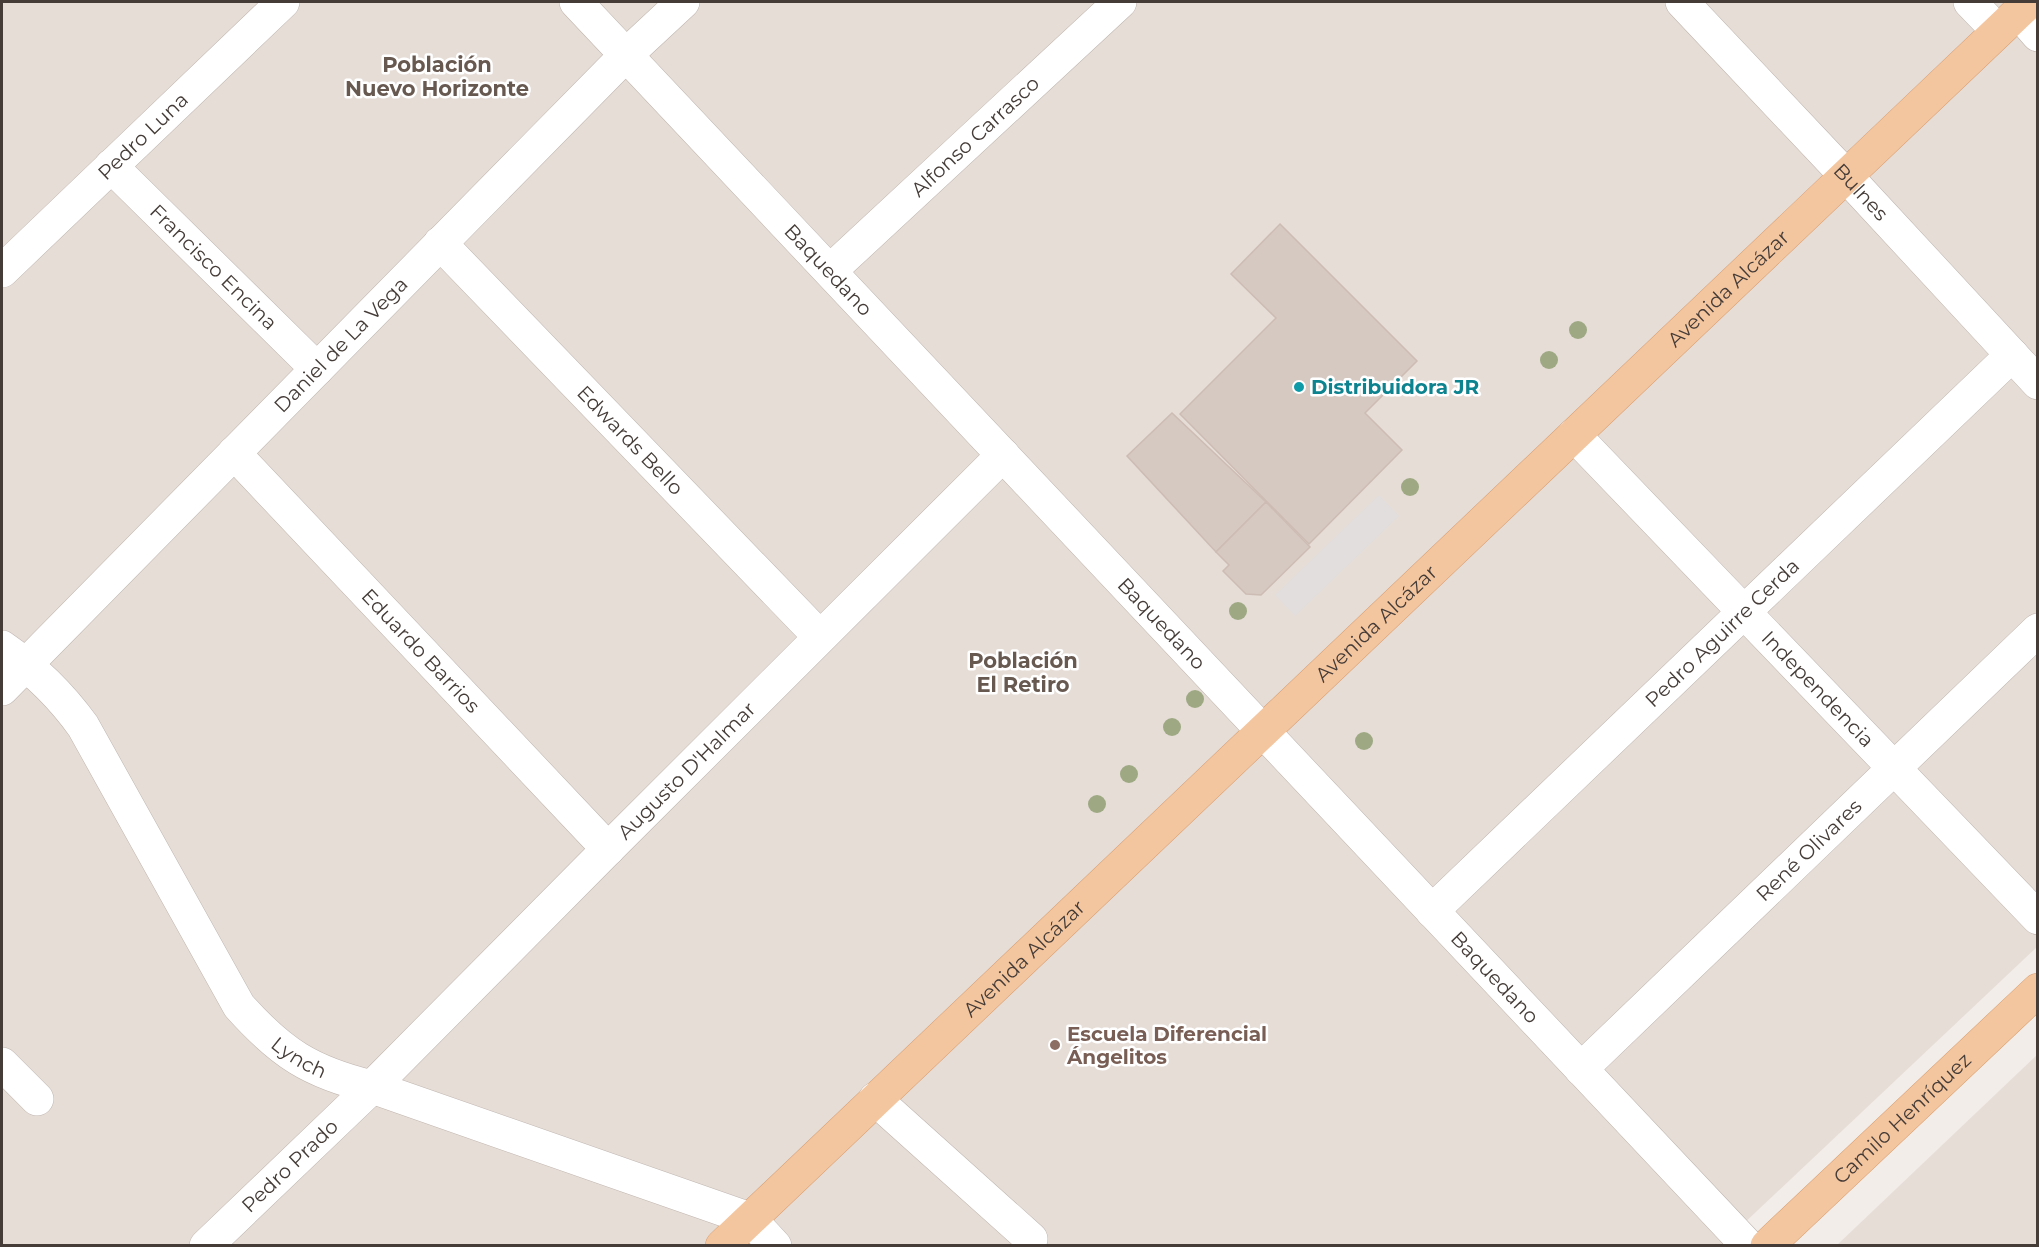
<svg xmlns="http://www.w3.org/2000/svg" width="2039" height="1247" viewBox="0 0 2039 1247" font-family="Montserrat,sans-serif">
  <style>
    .residential { fill: #e6ddd7 }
    .parking { fill: #e1dedd }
    .building { fill: #d6c9c2; stroke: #cdbcb3; stroke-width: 1.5 }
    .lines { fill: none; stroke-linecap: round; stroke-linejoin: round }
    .minor-casing { stroke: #c0b5af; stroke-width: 34 }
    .major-casing { stroke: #d89e71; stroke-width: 34 }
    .minor { stroke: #fff; stroke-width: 33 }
    .major { stroke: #f4c69f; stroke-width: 33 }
    .tree { fill: #9ea983 }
    .culture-dot { fill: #0f9aa8; stroke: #fff; stroke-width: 2 }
    .education-dot { fill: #8d6e63; stroke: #fff; stroke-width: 2 }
    .labels { text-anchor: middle; stroke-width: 5; stroke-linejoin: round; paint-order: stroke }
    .street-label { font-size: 20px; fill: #453c38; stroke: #fff }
    .culture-label { font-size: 20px; font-weight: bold; fill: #0d838f; stroke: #fff; text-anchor: start }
    .education-label { font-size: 20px; font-weight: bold; fill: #785e54; stroke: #fff; text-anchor: start }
    .neighbourhood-label { font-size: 21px; font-weight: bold; fill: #675850; stroke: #fff }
  </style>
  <rect width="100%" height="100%" fill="#f2ede8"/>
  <g class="residential">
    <path d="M2,2H2037V947L1721,1245L2,1246Z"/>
    <path d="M2037,1055V1245H1837Z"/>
  </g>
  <path class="parking" d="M1379,495L1399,516L1295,616L1275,595Z"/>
  <g class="building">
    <path d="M1280,224L1417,361L1365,413L1402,450L1309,544L1180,414L1276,318L1231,274Z"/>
    <path d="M1172,413L1266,502L1216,552L1127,456Z"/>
    <path d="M1266,502L1310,547L1261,595L1246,594L1223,571L1229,565L1216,552Z"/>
  </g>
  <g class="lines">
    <defs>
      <g id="minor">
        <path id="s1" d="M576,2L1748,1246"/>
        <path id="s2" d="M1682,2L1849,179L2038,383"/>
        <path d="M1970,2L1998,31"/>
        <path d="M2018,12L2038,35"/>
        <path id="s3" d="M111,166L317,369"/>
        <path id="s4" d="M440,243L820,637"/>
        <path id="s5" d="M2,271L283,2"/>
        <path id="s6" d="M830,271L1120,2"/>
        <path id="s7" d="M1574,435L2038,918"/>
        <path id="s8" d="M234,453L608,849"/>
        <path id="s9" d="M2,647C34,669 60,694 83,726L239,1006C281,1053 310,1072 372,1087L750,1219L775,1246"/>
        <path id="s10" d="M2,689L626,55L683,2"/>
        <path id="s11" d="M1432,911L2012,355"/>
        <path d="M2,1064L37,1099"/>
        <path id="s12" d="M1581,1069L2038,630"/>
        <path d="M875,1099L1031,1239"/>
        <path id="s13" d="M206,1246L372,1087L608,849L1003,455"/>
      </g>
      <g id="major">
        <path id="s14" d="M722,1246L2029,2"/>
        <path id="s15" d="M1767,1246L2038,990"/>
      </g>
    </defs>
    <use href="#minor" class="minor-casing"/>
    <use href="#major" class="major-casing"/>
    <use href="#minor" class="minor"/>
    <use href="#major" class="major"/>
  </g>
  <g class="tree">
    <circle cx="1578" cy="330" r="9"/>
    <circle cx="1549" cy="360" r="9"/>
    <circle cx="1410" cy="487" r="9"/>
    <circle cx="1238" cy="611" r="9"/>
    <circle cx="1195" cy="699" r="9"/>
    <circle cx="1172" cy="727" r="9"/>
    <circle cx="1364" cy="741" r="9"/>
    <circle cx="1129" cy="774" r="9"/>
    <circle cx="1097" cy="804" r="9"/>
  </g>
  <circle class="culture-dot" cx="1299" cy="387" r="6"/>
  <circle class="education-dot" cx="1055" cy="1045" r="6"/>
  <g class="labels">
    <g class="street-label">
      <text dy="7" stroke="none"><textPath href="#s5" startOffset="195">Pedro Luna</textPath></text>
      <text dy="7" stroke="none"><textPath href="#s6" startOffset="198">Alfonso Carrasco</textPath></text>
      <text dy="7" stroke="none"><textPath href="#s2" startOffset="261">Bulnes</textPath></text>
      <text dy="7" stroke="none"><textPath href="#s3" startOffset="144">Francisco Encina</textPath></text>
      <text dy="7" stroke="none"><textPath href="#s1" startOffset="368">Baquedano</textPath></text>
      <text dy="7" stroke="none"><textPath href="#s14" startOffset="1389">Avenida Alcázar</textPath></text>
      <text dy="7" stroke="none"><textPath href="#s10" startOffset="483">Daniel de La Vega</textPath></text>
      <text dy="7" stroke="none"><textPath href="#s4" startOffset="274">Edwards Bello</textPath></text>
      <text dy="7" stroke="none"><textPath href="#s1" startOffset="854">Baquedano</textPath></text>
      <text dy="7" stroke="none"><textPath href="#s14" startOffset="903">Avenida Alcázar</textPath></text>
      <text dy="7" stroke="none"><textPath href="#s11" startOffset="402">Pedro Aguirre Cerda</textPath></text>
      <text dy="7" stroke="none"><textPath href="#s8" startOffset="272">Eduardo Barrios</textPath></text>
      <text dy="7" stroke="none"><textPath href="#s7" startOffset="352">Independencia</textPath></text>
      <text dy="7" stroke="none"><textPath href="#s13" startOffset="676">Augusto D'Halmar</textPath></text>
      <text dy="7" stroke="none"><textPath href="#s12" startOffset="316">René Olivares</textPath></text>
      <text dy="7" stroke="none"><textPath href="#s14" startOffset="417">Avenida Alcázar</textPath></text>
      <text dy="7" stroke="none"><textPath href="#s1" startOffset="1340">Baquedano</textPath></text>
      <text dy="7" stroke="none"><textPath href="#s9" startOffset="514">Lynch</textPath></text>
      <text dy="7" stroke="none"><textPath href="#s15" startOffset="186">Camilo Henríquez</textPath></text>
      <text dy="7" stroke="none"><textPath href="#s13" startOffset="116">Pedro Prado</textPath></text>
    </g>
    <g class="culture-label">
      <text x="1311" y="394">Distribuidora JR</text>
    </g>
    <g class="education-label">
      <text x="1067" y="1041">Escuela Diferencial<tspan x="1067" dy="23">Ángelitos</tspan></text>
    </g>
    <g class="neighbourhood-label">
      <text x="437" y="72">Población<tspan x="437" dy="24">Nuevo Horizonte</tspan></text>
      <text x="1023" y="668">Población<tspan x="1023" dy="24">El Retiro</tspan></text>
    </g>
  </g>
  <rect width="2039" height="1247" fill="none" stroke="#453c38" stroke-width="6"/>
</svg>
